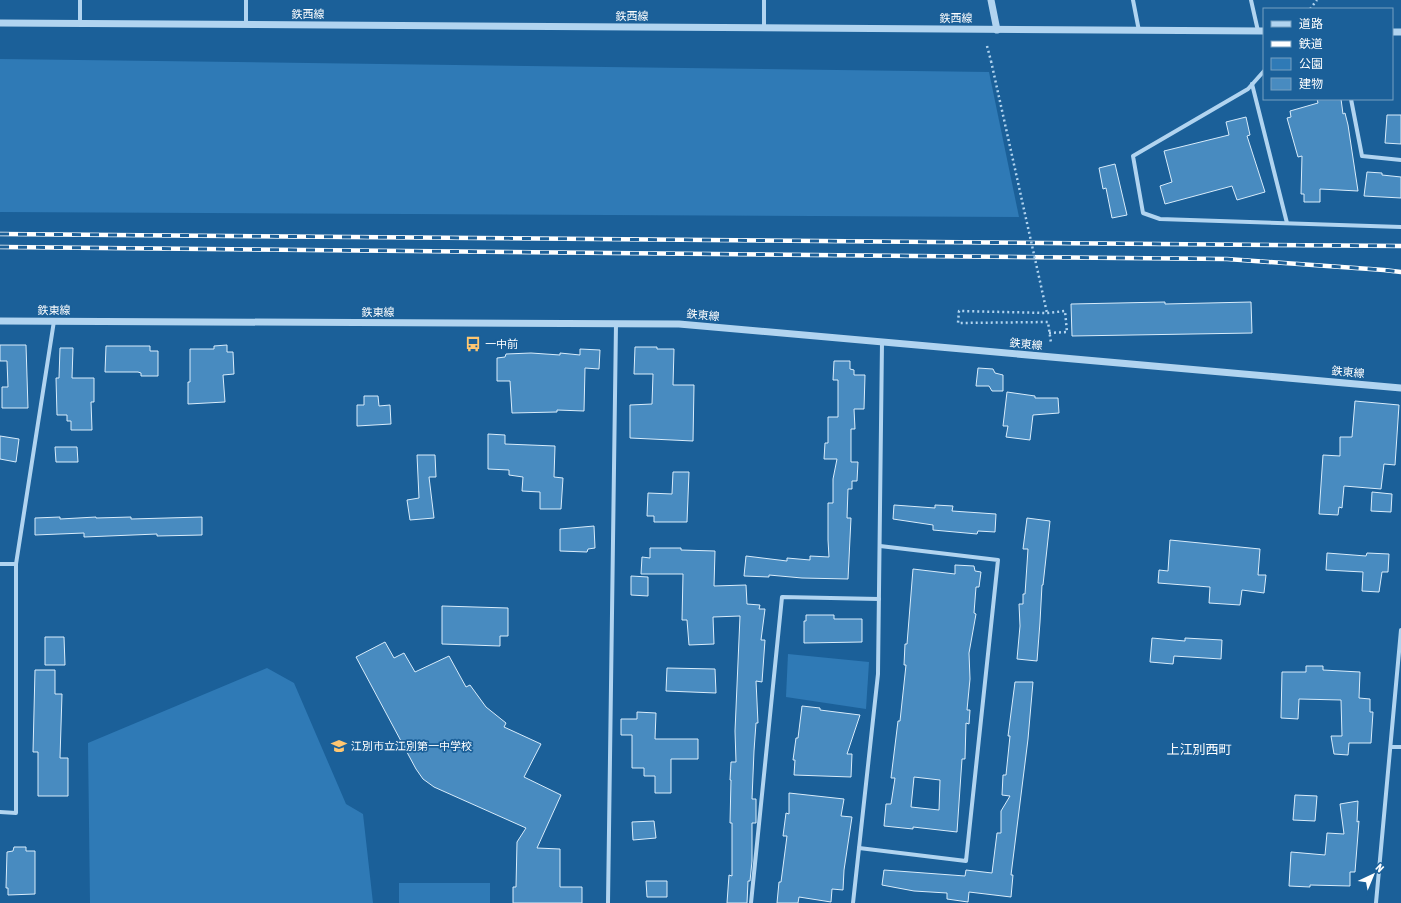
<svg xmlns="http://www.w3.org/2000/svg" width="1401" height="903" viewBox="0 0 1401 903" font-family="'Asap Condensed','Noto Sans JP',sans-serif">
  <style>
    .green { fill: #2f7ab6 }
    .building { fill: #488bc0; stroke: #d8ecfb; fill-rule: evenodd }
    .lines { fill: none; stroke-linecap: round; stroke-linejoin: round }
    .path { stroke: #b1d4f0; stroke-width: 2.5; stroke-dasharray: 2 3; stroke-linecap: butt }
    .minor { stroke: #b1d4f0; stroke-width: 4 }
    .tertiary { stroke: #b1d4f0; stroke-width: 7 }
    .rail-casing { stroke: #fff; stroke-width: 4.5 }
    .rail { stroke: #1b6099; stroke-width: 3; stroke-dasharray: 9; stroke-linecap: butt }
    .path-bridge { stroke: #b1d4f0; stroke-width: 2.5; stroke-dasharray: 2 3; stroke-linecap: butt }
    .labels { text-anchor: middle; stroke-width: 3.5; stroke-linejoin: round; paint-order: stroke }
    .street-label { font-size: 11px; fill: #fff; stroke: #1b6099 }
    .poi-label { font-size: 11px; fill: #fff; stroke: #1b6099; text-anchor: start }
    .quarter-label { font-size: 13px; fill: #fff; stroke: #1b6099 }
  </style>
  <rect width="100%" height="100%" fill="#1b6099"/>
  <g class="green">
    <path d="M0,59L989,72L1019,217L0,212Z"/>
    <path d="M788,654L869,662L866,709L786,697Z"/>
    <path d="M267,668L294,683L346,804L363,814L373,903H90L88,743Z"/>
    <rect x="399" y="883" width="91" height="20"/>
  </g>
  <g class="building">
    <path d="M1317,99H1341L1343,114L1345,113L1348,125L1358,191L1320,189V202H1304V194H1301L1302,156L1298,157L1287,118L1291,117L1290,111L1318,103Z"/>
    <path d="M1387,115H1401V144L1385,143Z"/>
    <path d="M1246,117L1250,135L1247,136L1265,192L1237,200L1232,186L1165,204L1160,186L1172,182L1164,151L1229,135L1226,122Z"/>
    <path d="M1115,164L1127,215L1112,218L1106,188L1103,189L1099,168Z"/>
    <path d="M1367,172L1382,173V175L1401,177V198L1364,196Z"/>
    <path d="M1165,302V304L1251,302L1252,333L1072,336L1071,304Z"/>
    <path d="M0,345H26L28,408H2V387H8L7,361H0Z"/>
    <path d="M227,345V352H233L234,374L223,375L225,402L188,404V382H190V349H214V346Z"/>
    <path d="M106,346H150V351H158V376H141V373L138,372H105Z"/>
    <path d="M635,347H657V349H674L673,385H694L693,441L630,438V405L652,404L653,374H634Z"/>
    <path d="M60,348H73L72,378H94V402H91L92,430H71V421H67V415H57L56,378H59Z"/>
    <path d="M580,349L600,350L599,369L585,368L584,411L557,410V412L512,413L510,381H497V358L505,357L506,354L531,353L560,355V353L580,355Z"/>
    <path d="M834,361H850V369L854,370V375H865L864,409H854L855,429H851V462H858L857,481H852V489H848L847,518H851L848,579L802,578L769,575V577L744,576L746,556L787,561V558L810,560V556L829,557L828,540V503H833V479L837,459H824L825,443H828V417H838V380H833Z"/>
    <path d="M978,368L993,369L995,373L1003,375V391H992L989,386H976Z"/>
    <path d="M1007,392L1035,396V398H1058L1059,413L1033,415L1030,440L1006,437L1008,426H1003Z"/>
    <path d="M364,396H378L379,406L390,405L391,424L357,426V405H364Z"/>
    <path d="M1355,401L1399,405L1395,465L1384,464L1381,489L1344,486L1342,508L1339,507L1338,515L1319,514L1323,455L1340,456V437H1352Z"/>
    <path d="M488,434L505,435V444L555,446L554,477L563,478L561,509H540V492L522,491L523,477L509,475V470L488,469Z"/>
    <path d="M0,436L19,439L16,462L0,459Z"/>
    <path d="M55,447H77L78,462H56Z"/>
    <path d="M417,455H435L436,477H429L434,518L410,520L407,500L419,498Z"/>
    <path d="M673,472H689L687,522H654V516H647L648,493L672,494Z"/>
    <path d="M1372,492L1392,494L1391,512L1371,511Z"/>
    <path d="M894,505L935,508V505L953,506L952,511L996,514L995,532L978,531L977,534L933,530V525L893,519Z"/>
    <path d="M60,517V519L96,517V518L131,517V519L202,517V535L157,536V534L84,537V533L35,535V518Z"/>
    <path d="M1027,518L1050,521L1043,585H1042L1040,622L1037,661L1017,659L1020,626L1019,604H1023V594H1025L1028,549H1023Z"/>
    <path d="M594,526L595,548L588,549L587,552L560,551V529Z"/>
    <path d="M1170,540L1260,549L1258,575H1266L1264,593L1242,590L1240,605L1209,603L1210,587L1158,583L1159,570L1168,571Z"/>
    <path d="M650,548H681V550L715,551L714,586L746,585L747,604L760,605L759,609H765L761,640H765L762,682L756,681L758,723H756L754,751L752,799H756V823H752V861L750,881H748L747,903H727L729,875L732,876V823H730L731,780H730L731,762H736L735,731L740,616L713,617L714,644L689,645L687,620H682L683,574H641L642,557L650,558Z"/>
    <path d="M1327,553L1366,556L1367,553L1389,554L1388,572H1382L1379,592L1362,591L1363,572L1326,570Z"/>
    <path d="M955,565L974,566L975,571L981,572L979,587H976L974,613L976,614L969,653L970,679L967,710H970L969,724L966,723L965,759H962L957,832L913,827V829L884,826L886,804H891L895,778H891L898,721H900L906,665H904L905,644H907L913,569L955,574ZM914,777L940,780L939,810L911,807Z"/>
    <path d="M631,576L648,577V596L631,595Z"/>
    <path d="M442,606L508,608V636H500V646L442,644Z"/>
    <path d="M806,615H834V619H862V642L804,643V621H806Z"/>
    <path d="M45,637H64L65,665H45Z"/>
    <path d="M1152,638L1185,641V638L1222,640L1221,659L1174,656L1173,664L1150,662Z"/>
    <path d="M385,642L394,658L404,653L415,672L449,656L466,687L470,685L486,707L506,723L504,727L541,744L524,777L561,795L537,848L560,849V887H582V903H513V887H516L517,842L526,828L434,787L423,779L416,769L356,657Z"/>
    <path d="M1306,666H1323V670L1360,672L1359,698L1370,699V712H1373L1371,743H1349L1348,755L1334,754L1331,736H1342L1341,700L1299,699L1298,719L1281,718L1282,672H1306Z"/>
    <path d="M667,668L715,669L716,693L666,691Z"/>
    <path d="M35,670H55V694H62L60,758H68V796H38V752H33Z"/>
    <path d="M1015,682H1033L1028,739L1011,875H1013L1011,897L969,892L968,902L947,899V893L914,891L882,885L884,870L965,876L966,870L992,873L997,833H1001V811L1010,796L1002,795L1003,775H1006L1010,736H1008Z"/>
    <path d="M802,706L820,708V710L860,715L847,754H852L851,777L794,775L795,760H793L796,738H798Z"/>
    <path d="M637,712L656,713L655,739H698V759H671V793H655V776H644V768H632V735H621V719H637Z"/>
    <path d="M789,793L844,799L841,816L852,817L844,870L843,890L832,889L831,902L799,897L798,903H777L779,882H781L787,836H783L786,813L789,814Z"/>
    <path d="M1295,795L1317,796L1315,821L1293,820Z"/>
    <path d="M1358,801L1357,822L1359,821L1355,872H1350V886L1310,885V887L1289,886L1291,852L1325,855L1327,833L1344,834L1340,804Z"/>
    <path d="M654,821L656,838L633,840L632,822Z"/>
    <path d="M14,847H26V851H35V894L8,895V888H6L7,852L13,851Z"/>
    <path d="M646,881H667V897H647Z"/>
  </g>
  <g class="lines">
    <g class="path">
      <path d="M1310,9L1317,0"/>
      <path d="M987,46L991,61"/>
      <path d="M1049,333L1067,332L1065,311L1047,313L959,311L958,323L1048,322L1051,343"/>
    </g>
    <g class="minor">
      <path d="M1133,0L1139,31"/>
      <path d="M1251,0L1258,31"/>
      <path d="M80,24V0"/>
      <path d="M246,25V0"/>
      <path d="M764,28V0"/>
      <path d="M1264,71L1248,89L1133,156L1143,213L1160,219L1401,227"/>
      <path d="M1252,84L1287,223"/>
      <path d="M1351,99L1362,156L1401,160"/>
      <path d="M0,564H16"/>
      <path d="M1391,747H1401"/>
      <path d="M0,812L16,813V564L54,321"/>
      <path d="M859,848L966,861L998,560L880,546"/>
      <path d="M608,903L616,324"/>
      <path d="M751,903L782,597L879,599"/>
      <path d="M853,903L878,674L882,342"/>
      <path d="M1376,903L1401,630"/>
    </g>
    <g class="tertiary">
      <path d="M991,0L997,30"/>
      <path d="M0,23L1264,31"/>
      <path d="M1392,32H1401"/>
      <path d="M0,321L679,324L1401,388"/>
    </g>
    <defs>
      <g id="rail">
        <path d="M0,234L1401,246"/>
        <path d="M0,247L1227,259L1384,270L1401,272"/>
      </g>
    </defs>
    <use href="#rail" class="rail-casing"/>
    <use href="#rail" class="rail"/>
    <path class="path-bridge" d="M991,61L1047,313"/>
  </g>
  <defs>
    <symbol id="bus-bare" viewBox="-9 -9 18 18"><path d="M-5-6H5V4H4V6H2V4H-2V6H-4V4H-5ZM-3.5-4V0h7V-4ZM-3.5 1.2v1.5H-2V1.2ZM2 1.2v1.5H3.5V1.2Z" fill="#ffc670" stroke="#1b6099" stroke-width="2.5" paint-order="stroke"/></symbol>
    <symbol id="school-bare" viewBox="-9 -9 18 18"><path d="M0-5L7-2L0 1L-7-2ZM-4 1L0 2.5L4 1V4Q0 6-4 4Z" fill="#ffc670" stroke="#1b6099" stroke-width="2.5" paint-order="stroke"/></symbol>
  </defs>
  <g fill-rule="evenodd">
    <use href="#bus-bare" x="462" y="333" width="22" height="22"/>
    <use href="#school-bare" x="328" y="735" width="22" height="22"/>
  </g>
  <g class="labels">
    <g class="street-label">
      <text x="308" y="18">鉄西線</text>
      <text x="632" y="20">鉄西線</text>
      <text x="956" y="22">鉄西線</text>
      <text x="54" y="314">鉄東線</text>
      <text x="378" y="316">鉄東線</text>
      <text transform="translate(703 315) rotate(5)" y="4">鉄東線</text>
      <text transform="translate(1026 344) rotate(5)" y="4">鉄東線</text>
      <text transform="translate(1348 372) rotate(5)" y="4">鉄東線</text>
    </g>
    <g class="poi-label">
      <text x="485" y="348">一中前</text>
      <text x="351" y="750">江別市立江別第一中学校</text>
    </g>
    <g class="quarter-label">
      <text x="1199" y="754">上江別西町</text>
    </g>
  </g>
  <rect x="1263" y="8" width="130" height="92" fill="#1b6099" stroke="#76a0c2"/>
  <rect x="1271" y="21" width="20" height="6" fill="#b1d4f0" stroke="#76a0c2"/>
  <text x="1299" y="28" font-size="12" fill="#ffffff">道路</text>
  <rect x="1271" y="41" width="20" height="6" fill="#ffffff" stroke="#76a0c2"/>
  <text x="1299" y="48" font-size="12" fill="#ffffff">鉄道</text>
  <rect x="1271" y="58" width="20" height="12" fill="#2f7ab6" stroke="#76a0c2"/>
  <text x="1299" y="68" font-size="12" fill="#ffffff">公園</text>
  <rect x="1271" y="78" width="20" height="12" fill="#488bc0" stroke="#76a0c2"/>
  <text x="1299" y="88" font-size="12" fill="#ffffff">建物</text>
  <g transform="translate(1373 875) rotate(44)" stroke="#1b6099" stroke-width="3" paint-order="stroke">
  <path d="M0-3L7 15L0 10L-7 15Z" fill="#ffffff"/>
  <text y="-6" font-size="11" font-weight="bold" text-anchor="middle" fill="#ffffff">N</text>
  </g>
</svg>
